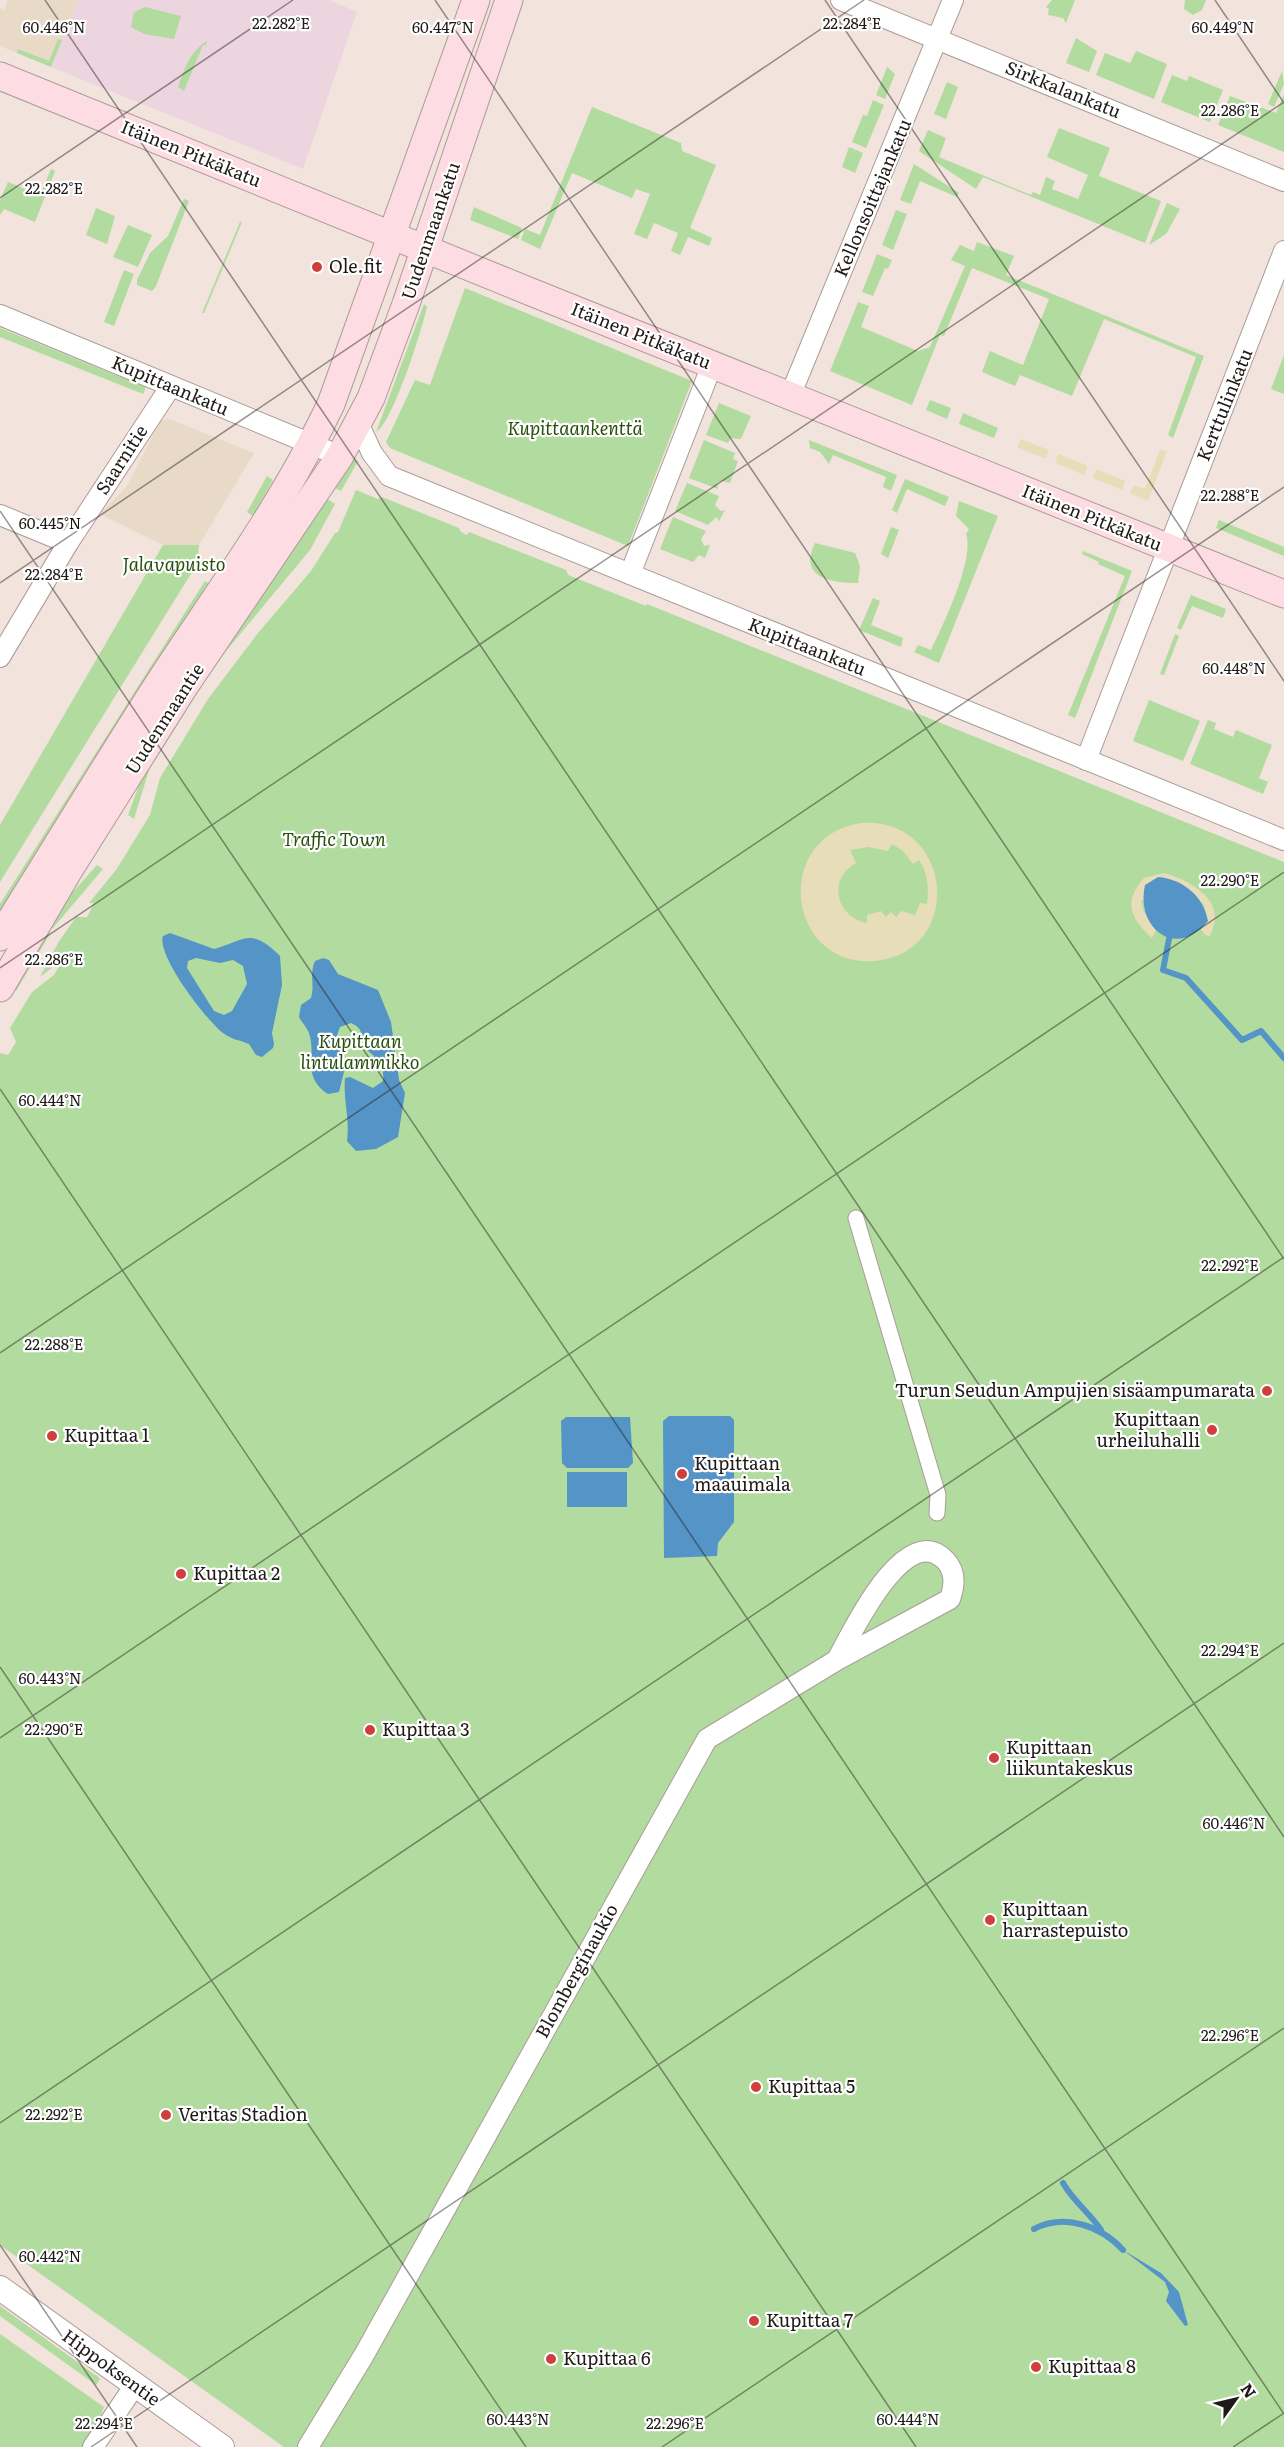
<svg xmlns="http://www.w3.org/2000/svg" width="1284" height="2447" viewBox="0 0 1284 2447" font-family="Literata,serif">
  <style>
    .commercial { fill: #e9dac7 }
    .education { fill: #edd5df }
    .green { fill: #b2db9f }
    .sand { fill: #e7ddb8; fill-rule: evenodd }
    .water { fill: #5594c6; fill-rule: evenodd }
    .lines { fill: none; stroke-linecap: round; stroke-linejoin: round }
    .stream { stroke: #5594c6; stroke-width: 6 }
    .pedestrian-casing { stroke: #aa9c97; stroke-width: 17 }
    .minor-casing { stroke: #aa9c97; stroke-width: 22 }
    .tertiary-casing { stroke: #aa9c97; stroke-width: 26 }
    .secondary-casing { stroke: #aa9c97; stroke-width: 29 }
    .pedestrian { stroke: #fff; stroke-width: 15 }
    .minor { stroke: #fff; stroke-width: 20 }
    .tertiary { stroke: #fff; stroke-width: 24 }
    .secondary { stroke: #fddce3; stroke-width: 27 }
    .ticks { fill: none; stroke: #1f1a18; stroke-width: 1.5; stroke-opacity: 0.45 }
    .poi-dot { fill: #ce3f3d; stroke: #fff; stroke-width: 2 }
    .labels { text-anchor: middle; stroke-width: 4.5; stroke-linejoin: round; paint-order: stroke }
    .street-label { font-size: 18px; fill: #1f1a18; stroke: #fff }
    .poi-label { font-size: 18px; fill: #1f1a18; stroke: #fff; text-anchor: start }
    .park-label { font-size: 18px; font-style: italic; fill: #284f0c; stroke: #fff }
    .ticks-label { font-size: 15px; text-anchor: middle; fill: #1f1a18; stroke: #fff; stroke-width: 4.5; stroke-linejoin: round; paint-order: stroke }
  </style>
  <rect width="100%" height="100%" fill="#f2e3dd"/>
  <g class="commercial">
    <path d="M8,0H78L51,67L0,46V8L4,10Z"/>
    <path d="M167,418L254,453L199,545H163L100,514L127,486L160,422Z"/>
  </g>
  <path class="education" d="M78,0H329L357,12L303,169L51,67Z"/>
  <g class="green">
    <path d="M1052,0H1075L1066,23L1063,18L1048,15L1049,9L1046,7Z"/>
    <path d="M1185,0H1206L1202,10L1193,15L1184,9Z"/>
    <path d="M145,7L181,16L174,39L144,34L131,27L134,12Z"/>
    <path d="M1076,38L1097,51L1089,72L1066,63Z"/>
    <path d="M58,39L62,40L51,67L17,53L18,49L49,61Z"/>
    <path d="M207,41L206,45H203L184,91L178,87C185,68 189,52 207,41Z"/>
    <path d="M1136,51L1167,64L1154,99L1096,75L1105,53L1130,63Z"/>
    <path d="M887,67L895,74L885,99L876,95Z"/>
    <path d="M1282,71L1284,84L1274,107L1268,104Z"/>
    <path d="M1172,75L1187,81L1189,76L1223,90L1210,122L1161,102Z"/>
    <path d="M947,82L958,87L946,119L934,114Z"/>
    <path d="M1284,94V152L1218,125L1230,96L1276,113Z"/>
    <path d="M873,100L884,105L866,148L852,142L863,115L867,116Z"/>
    <path d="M592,107L681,143L682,151L716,165L690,228L712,238L709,246L688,237L680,255L671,251L678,233L654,223L647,239L634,234L650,194L636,189L632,198L572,173L540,249L521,240L525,229L540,235Z"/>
    <path d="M1059,128L1110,148L1099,176L1161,201L1145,243L983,177L976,189L919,151L928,130L946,138L939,157L1031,195L1033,192L1040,195L1046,177L1055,181L1052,189L1078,199L1088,175L1047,157Z"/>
    <path d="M849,147L863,153L855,173L842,167Z"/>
    <path d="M914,164L959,193L957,197L920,181L911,204L900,200Z"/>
    <path d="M51,169L55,171L35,222L4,209L0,215V200L8,182L40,195Z"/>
    <path d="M184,199L189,201L156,286L152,291L137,285V280L150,253L168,236Z"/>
    <path d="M1167,203L1180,209L1166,234L1149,245Z"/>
    <path d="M474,207L522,228L518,239L470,220Z"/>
    <path d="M96,208L115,216L107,244L86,235Z"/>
    <path d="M896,210L907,214L893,250L882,245Z"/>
    <path d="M240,222H242L204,313H202Z"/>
    <path d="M128,225L152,235L138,267L113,257Z"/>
    <path d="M977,242L1014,256L1006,275L1204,356L1173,438L1168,435L1196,357L1104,319L1072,396L1020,375L1015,386L982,372L990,351L1023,365L1049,299L972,268L944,336L940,335L912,405L830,371L858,302L869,306L861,327L918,351L930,347L965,266L951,260L960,245L974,251Z"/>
    <path d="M877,254L892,260L888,269L885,268L873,296L862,292Z"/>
    <path d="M124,270L134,274L114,326L104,322Z"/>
    <path d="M465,288L692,381L628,546L390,448L386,442L415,380L430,385Z"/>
    <path d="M424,304L427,307C422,329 393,422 376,432Z"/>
    <path d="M0,328L145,387V390L143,394L0,337Z"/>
    <path d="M1284,355V394L1271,389Z"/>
    <path d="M930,400L951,408L947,419L926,410Z"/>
    <path d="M719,403L751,416L741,439L731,438L728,443L706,435Z"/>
    <path d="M963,413L998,428L994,438L959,424Z"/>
    <path d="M704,440L735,453L733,459L738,461L730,483L721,481L717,483L718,489L689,478Z"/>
    <path d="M809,440L897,475L891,491L883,487L886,477L833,455L829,464L820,452L810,448Z"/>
    <path d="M351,459L358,461L341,491L333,487Z"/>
    <path d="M267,476L273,480L253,516L247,512Z"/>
    <path d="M905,479L949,497L945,506L907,489L897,513L892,510Z"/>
    <path d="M687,483L719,496L715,505L721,511L725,510L719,521L716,517L708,525L675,511Z"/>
    <path d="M356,490L378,499L382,497L459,528L461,532L467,535L469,532L566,570L568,575L646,606L647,604L1284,862V2447H284L0,2245V1053L8,1055L16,1042L10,1028L32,992L54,975L63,959L40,977L58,943L76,917H87L94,903H89L116,870L150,815L160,778L208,699L258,633L311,571L335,533L338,532Z"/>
    <path d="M326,498L335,504L310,550L226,651L205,681L149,770L134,819L128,815L145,769Z"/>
    <path d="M959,501L998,516L939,663L914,652L918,645L931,650C943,625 975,559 966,534L969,529L956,516Z"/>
    <path d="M673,517L706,531L701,539L704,546L710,545L705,558L699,555L693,562L660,549Z"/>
    <path d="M1219,520L1284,547V556L1216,528Z"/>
    <path d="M891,527L899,530L888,558L881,554Z"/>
    <path d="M815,543L855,553L860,566L858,583C831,583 798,578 815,543Z"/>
    <path d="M163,545H199L197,564L0,882V825Z"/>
    <path d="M1083,551L1132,571L1075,718L1068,715L1125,576L1098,564L1099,562L1082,554Z"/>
    <path d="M205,581L211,585L0,915V904Z"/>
    <path d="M1191,595L1226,609L1223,618L1192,606L1181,630L1177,628Z"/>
    <path d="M873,598L880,601L871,625L903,638L901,647L859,630Z"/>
    <path d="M1175,634L1179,636L1164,675L1160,674Z"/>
    <path d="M1149,700L1200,721L1183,761L1133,741Z"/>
    <path d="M1208,720L1216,723L1214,729L1233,737L1236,730L1272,745L1259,778L1268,782L1263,794L1190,764Z"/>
    <path d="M97,865L103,869L53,928L49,929L50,934L16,991L12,989L55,912Z"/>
    <path d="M0,2306L98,2377L100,2379L96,2385L0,2316Z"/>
    <path d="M0,2334L104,2407L95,2429L83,2447H0Z"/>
  </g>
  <g class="sand">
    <path d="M1021,439L1049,450L1046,459L1017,447Z"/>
    <path d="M1160,450L1167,451L1148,501L1130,493L1134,485L1145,489Z"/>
    <path d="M1058,454L1088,466L1084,475L1055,463Z"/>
    <path d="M1096,469L1125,481L1122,490L1093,478Z"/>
    <path d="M861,823C955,817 965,953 875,961C787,968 771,837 861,823ZM892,844L903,851L913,864L919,860C928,873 929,888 927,904L920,903L915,915L901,911L896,917L891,912L886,917L881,911L867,915V923C836,917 827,879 856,863L850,850L868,847L888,851Z"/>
    <path d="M1164,873C1183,878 1216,894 1215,918C1215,924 1212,930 1210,936L1205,935L1201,929L1208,921L1204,905L1192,891L1141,901L1144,912L1156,930L1152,938C1130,918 1123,901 1144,878Z"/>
  </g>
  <g class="water">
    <path d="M1158,877C1183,879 1203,896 1208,921C1177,960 1135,929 1145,885Z"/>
    <path d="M170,933L214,949C245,941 250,926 280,956L282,985L272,1033L274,1044L273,1048L262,1057L256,1055L249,1044C240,1040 232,1040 223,1033C207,1021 156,955 163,936ZM196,958L220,963L233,960L243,966L247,984L232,1011L224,1015L214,1011L187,968L188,961Z"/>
    <path d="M323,958L329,960L338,974L378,990L391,1022L399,1080L405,1093L398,1137L376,1149L356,1151L347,1141C350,1119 343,1100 345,1078L350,1077L373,1088L383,1081C385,1066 377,1058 366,1049C360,1037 365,1029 351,1023L340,1027L335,1041L346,1064L339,1092L328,1094C301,1076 317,1057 309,1033C307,1028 302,1022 299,1017L301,1005L311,998C315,985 309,974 315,961Z"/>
    <path d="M669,1416H730L734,1420V1522L718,1543L717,1556L664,1558L663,1421Z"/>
    <path d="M566,1417H630L633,1463L628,1468H567L562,1463L561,1421Z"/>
    <rect x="567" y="1472" width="60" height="35"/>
    <path d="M1123,2250L1161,2273L1179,2292L1188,2325L1185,2326L1166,2301L1169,2292L1165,2282Z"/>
  </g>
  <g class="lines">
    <g class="stream">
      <path d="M1169,939L1163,970L1186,978L1242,1040L1261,1031L1284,1058"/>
      <path d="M1063,2183C1073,2201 1090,2213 1101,2230"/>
      <path d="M1034,2229C1065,2213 1101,2226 1123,2250"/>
    </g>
    <defs>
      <path id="pedestrian" d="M856,1218L938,1495L937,1513"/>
      <g id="minor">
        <path d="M841,0L1284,181"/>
        <path d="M0,315L340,456"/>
        <path d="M790,396L953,0"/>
        <path d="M358,423L372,453L389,476L1284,840"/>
        <path d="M0,515L68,543"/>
        <path d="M630,574L712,365"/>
        <path d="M0,657L68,543L171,386"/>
        <path d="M1086,760L1284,251"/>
        <path d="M93,2447L135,2385"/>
        <path d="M308,2447L364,2355L707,1739L837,1660L950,1599C955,1585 956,1571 945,1560C905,1519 851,1634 837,1660"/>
      </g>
      <path id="tertiary" d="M0,2288L222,2447"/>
      <g id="secondary">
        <path d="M0,76L531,292L1284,594"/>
        <path d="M0,937C55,850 108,761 164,675C223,586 285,501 331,404L476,0"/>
        <path d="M0,988L69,870L182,690L340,456L371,398L406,304L509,0"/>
      </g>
    </defs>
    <use href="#pedestrian" class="pedestrian-casing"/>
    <use href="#minor" class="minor-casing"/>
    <use href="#tertiary" class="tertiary-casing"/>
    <use href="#secondary" class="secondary-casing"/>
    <use href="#pedestrian" class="pedestrian"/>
    <use href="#minor" class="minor"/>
    <use href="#tertiary" class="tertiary"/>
    <use href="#secondary" class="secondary"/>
  </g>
  <path class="ticks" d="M45,0L1284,1837M435,0L1284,1259M825,0L1284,681M1215,0L1284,103M0,198L293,0M0,511L1284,2414M0,583L864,0M0,968L1284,102M0,1089L916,2447M0,1353L1284,487M0,1667L526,2447M0,1738L1284,872M0,2123L1284,1257M0,2245L137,2447M91,2447L1284,1643M662,2447L1284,2028M1233,2447L1284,2413"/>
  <g class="poi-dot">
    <circle cx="317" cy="267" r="6"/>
    <circle cx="1267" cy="1391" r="6"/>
    <circle cx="1212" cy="1430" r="6"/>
    <circle cx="52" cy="1436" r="6"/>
    <circle cx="682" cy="1474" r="6"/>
    <circle cx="181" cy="1574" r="6"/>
    <circle cx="370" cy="1730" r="6"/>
    <circle cx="994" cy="1758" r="6"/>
    <circle cx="990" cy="1920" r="6"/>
    <circle cx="756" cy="2087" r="6"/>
    <circle cx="166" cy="2115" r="6"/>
    <circle cx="754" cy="2321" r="6"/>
    <circle cx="551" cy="2359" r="6"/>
    <circle cx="1036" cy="2367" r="6"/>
  </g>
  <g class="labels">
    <g class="street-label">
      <text transform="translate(1063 90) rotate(22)" y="6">Sirkkalankatu</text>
      <text transform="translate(191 154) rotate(22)" y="6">Itäinen Pitkäkatu</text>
      <text transform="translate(873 198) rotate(-67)" y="6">Kellonsoittajankatu</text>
      <text transform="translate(431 231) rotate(-71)" y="6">Uudenmaankatu</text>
      <text transform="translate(641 336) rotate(22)" y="6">Itäinen Pitkäkatu</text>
      <text transform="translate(170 386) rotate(23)" y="6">Kupittaankatu</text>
      <text transform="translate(1225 405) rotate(-68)" y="6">Kerttulinkatu</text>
      <text transform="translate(122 460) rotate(-57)" y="6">Saarnitie</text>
      <text transform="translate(1092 518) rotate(22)" y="6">Itäinen Pitkäkatu</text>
      <text transform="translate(807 647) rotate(22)" y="6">Kupittaankatu</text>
      <text transform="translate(165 719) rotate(-57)" y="6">Uudenmaantie</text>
      <text transform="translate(577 1971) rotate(-61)" y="6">Blomberginaukio</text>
      <text transform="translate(111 2368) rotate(36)" y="6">Hippoksentie</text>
    </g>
    <g class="poi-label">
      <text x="329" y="273">Ole.fit</text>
      <text x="1255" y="1397" text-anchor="end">Turun Seudun Ampujien sisäampumarata</text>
      <text x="1200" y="1426" text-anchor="end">Kupittaan<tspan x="1200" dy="21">urheiluhalli</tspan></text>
      <text x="64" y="1442">Kupittaa 1</text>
      <text x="694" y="1470">Kupittaan<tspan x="694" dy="21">maauimala</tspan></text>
      <text x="193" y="1580">Kupittaa 2</text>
      <text x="382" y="1736">Kupittaa 3</text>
      <text x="1006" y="1754">Kupittaan<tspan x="1006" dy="21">liikuntakeskus</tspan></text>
      <text x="1002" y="1916">Kupittaan<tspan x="1002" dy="21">harrastepuisto</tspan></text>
      <text x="768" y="2093">Kupittaa 5</text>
      <text x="178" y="2121">Veritas Stadion</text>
      <text x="766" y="2327">Kupittaa 7</text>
      <text x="563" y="2365">Kupittaa 6</text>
      <text x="1048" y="2373">Kupittaa 8</text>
    </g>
    <g class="park-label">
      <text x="575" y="435">Kupittaankenttä</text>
      <text x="174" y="571">Jalavapuisto</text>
      <text x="334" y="846">Traffic Town</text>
      <text x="360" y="1048">Kupittaan<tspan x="360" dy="21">lintulammikko</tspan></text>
    </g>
  </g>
  <g class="ticks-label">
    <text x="281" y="29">22.282°E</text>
    <text x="852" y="29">22.284°E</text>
    <text x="54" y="33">60.446°N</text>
    <text x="443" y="33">60.447°N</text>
    <text x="1223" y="33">60.449°N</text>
    <text x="1230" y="116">22.286°E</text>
    <text x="54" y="194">22.282°E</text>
    <text x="1230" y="501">22.288°E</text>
    <text x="50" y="529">60.445°N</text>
    <text x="54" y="580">22.284°E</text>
    <text x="1234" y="674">60.448°N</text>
    <text x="1230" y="886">22.290°E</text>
    <text x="54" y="965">22.286°E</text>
    <text x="50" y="1106">60.444°N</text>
    <text x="1230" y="1271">22.292°E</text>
    <text x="54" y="1350">22.288°E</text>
    <text x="1230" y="1656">22.294°E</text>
    <text x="50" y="1684">60.443°N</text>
    <text x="54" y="1735">22.290°E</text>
    <text x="1234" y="1829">60.446°N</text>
    <text x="1230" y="2041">22.296°E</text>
    <text x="54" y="2120">22.292°E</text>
    <text x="50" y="2262">60.442°N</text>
    <text x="518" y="2425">60.443°N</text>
    <text x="908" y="2425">60.444°N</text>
    <text x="104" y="2429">22.294°E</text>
    <text x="675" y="2429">22.296°E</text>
  </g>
  <g transform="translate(1236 2399) rotate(56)" stroke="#ffffff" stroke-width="4.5" paint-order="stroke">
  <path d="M0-4.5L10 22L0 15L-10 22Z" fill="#1f1a18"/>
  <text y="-9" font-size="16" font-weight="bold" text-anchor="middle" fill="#1f1a18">N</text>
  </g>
</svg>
